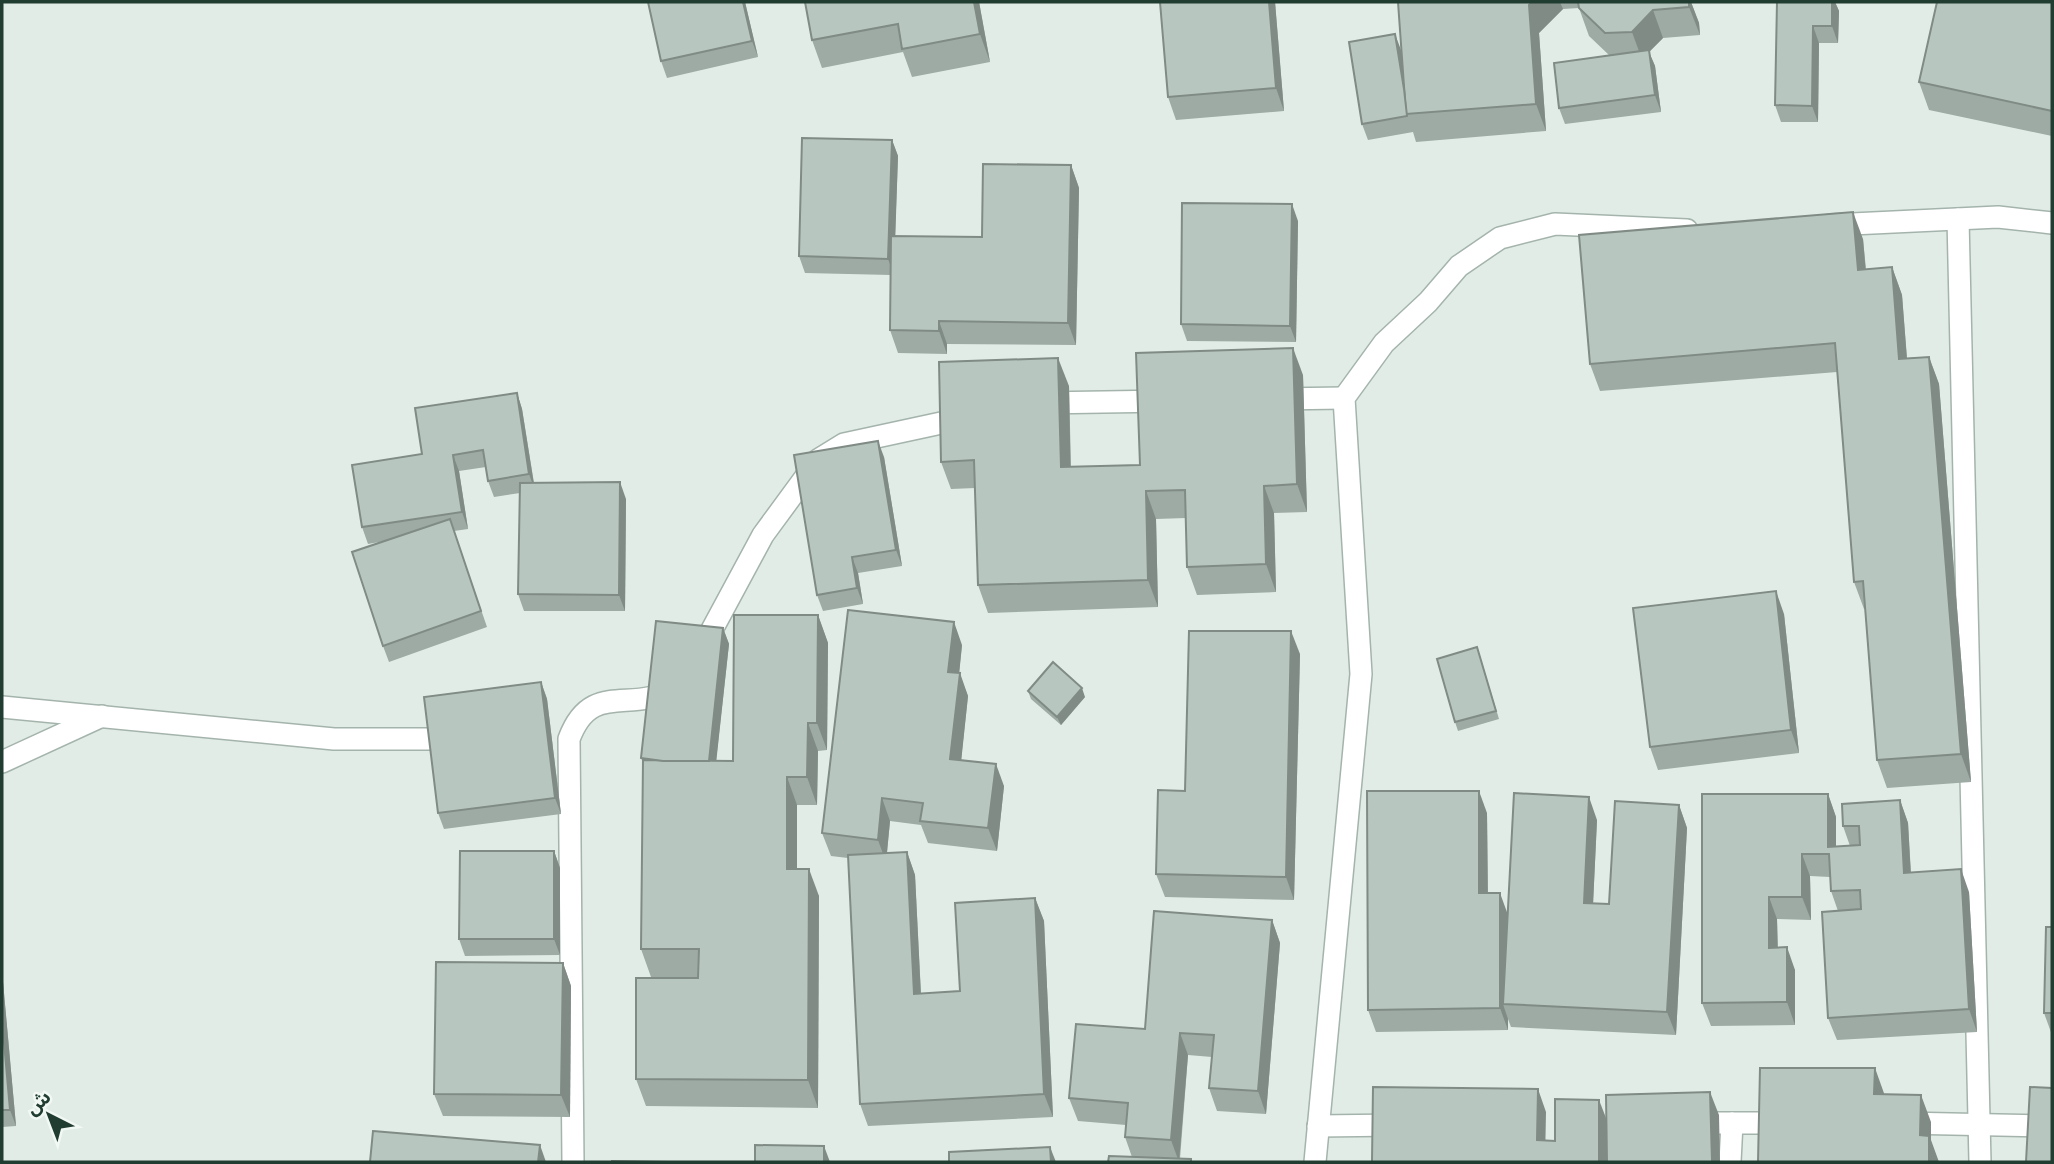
<svg xmlns="http://www.w3.org/2000/svg" width="2054" height="1164" viewBox="0 0 2054 1164" font-family="'Archivo Narrow','Noto Sans Arabic',sans-serif">
  <style>
    .lines { fill: none; stroke-linecap: round; stroke-linejoin: round }
    .street-casing { stroke: #a4b4ac; stroke-width: 24 }
    .street { stroke: #fff; stroke-width: 21 }
    .wall { fill: #9daba4 }
    .shaded-wall { fill: #808b86 }
    .building { fill: #b7c7bf; stroke: #808b86; stroke-width: 2 }
  </style>
  <rect width="100%" height="100%" fill="#e1ece6"/>
  <g class="lines">
    <defs>
      <g id="street">
        <path d="M1958,219L1980,1162"/>
        <path d="M1831,225L1998,217L2052,223"/>
        <path d="M1276,399L1344,398"/>
        <path d="M1041,403L1167,401"/>
        <path d="M700,652L763,535L818,460L844,444L969,417"/>
        <path d="M2,707L334,739H455"/>
        <path d="M2,762L102,716"/>
        <path d="M1691,1123H1788"/>
        <path d="M1904,1123L2052,1126"/>
        <path d="M1318,1126L1399,1125"/>
        <path d="M573,1162L569,739C592,677 635,717 675,686"/>
        <path d="M1315,1162L1361,674L1344,398L1384,343L1428,302L1459,266L1500,238L1555,224L1687,230"/>
        <path d="M1730,1162L1732,1123"/>
      </g>
    </defs>
    <use href="#street" class="street-casing"/>
    <use href="#street" class="street"/>
  </g>
  <g class="wall">
    <path d="M745,2L758,57L667,78L661,61Z"/>
    <path d="M979,2L990,62L912,77L903,52L822,68L812,40Z"/>
    <path d="M1275,2L1284,111L1176,120L1168,97Z"/>
    <path d="M1398,2H1691L1699,23L1700,35L1663,38L1649,52L1655,66L1661,112L1565,124L1559,108L1609,55L1589,36L1579,8L1563,9L1539,33L1546,131L1416,142L1413,132L1368,140L1362,124L1401,50Z"/>
    <path d="M1777,2H1835L1839,11L1838,43H1819L1818,122H1781L1775,105Z"/>
    <path d="M2052,2V136L1929,110L1919,82Z"/>
    <path d="M892,140L898,156L895,236L982,237L1071,165L1079,188L1076,345L947,344V354L898,353L890,330L891,275L805,273L799,256Z"/>
    <path d="M1298,221L1296,342L1187,341L1181,324Z"/>
    <path d="M1863,239L1866,269L1892,267L1902,295L1907,358L1929,357L1939,384L1971,782L1887,788L1877,760L1865,609H1864L1854,582L1837,372L1600,391L1590,364Z"/>
    <path d="M1303,375L1307,512L1274,513L1276,592L1197,595L1187,567L1186,518L1156,519L1158,607L988,613L978,585L975,488L951,489L941,462L1069,386L1071,467L1140,465Z"/>
    <path d="M517,393L522,409L534,483L626,499L625,611H524L518,594L520,493L494,497L488,481L486,467L459,471L468,529L454,531L487,627L389,662L383,646L385,541L368,544L362,527L422,454Z"/>
    <path d="M884,457L902,566L858,573L863,604L823,611L817,595Z"/>
    <path d="M1784,614L1799,753L1658,770L1650,747Z"/>
    <path d="M818,615L828,643L827,750L818,751L817,805H797V869L819,896L818,1108L646,1106L636,1079L698,977H651L641,949L643,763L641,758L723,628L729,644L716,761H733Z"/>
    <path d="M962,645L959,673L968,696L961,760L1004,786L997,851L928,843L921,825L890,821L887,853L907,852L915,875L921,994L960,991L1035,898L1044,921L1053,1117L868,1126L860,1104L848,858L831,856L822,833Z"/>
    <path d="M1300,654L1294,900L1165,897L1156,874Z"/>
    <path d="M1480,656L1499,719L1458,731L1455,722Z"/>
    <path d="M541,682L547,699L561,814L444,829L438,813Z"/>
    <path d="M1028,691L1085,697L1061,725L1031,699Z"/>
    <path d="M1828,794L1836,817V846H1850L1843,826L1900,800L1908,823L1911,873L1969,892L1977,1032L1837,1040L1828,1018L1838,911L1831,891L1830,877L1810,876L1811,920L1777,919L1778,948L1795,970V1025L1711,1026L1702,1003Z"/>
    <path d="M1679,805L1687,828L1676,1035L1511,1027L1508,1019V1030L1376,1032L1368,1010L1487,813L1488,893L1507,914L1597,820L1593,904H1609Z"/>
    <path d="M554,851L560,868V955L465,956L459,939Z"/>
    <path d="M1272,920L1280,943L1266,1114L1217,1111L1209,1088L1212,1057L1188,1055L1180,1159H1191L1192,1162H1108L1132,1157L1125,1137L1126,1125L1078,1121L1069,1098L1145,1029Z"/>
    <path d="M2052,927V1035L2044,1013Z"/>
    <path d="M563,963L571,986L570,1117L443,1116L434,1094Z"/>
    <path d="M2,971L16,1126L2,1127Z"/>
  </g>
  <g class="shaded-wall">
    <path d="M743,2H745L758,57L752,41Z"/>
    <path d="M974,2H979L990,62L980,34Z"/>
    <path d="M1269,2H1275L1284,111L1276,88Z"/>
    <path d="M1532,2H1560L1563,9L1539,33L1546,131L1536,104L1529,5Z"/>
    <path d="M1689,2H1691L1699,23L1700,35L1689,7Z"/>
    <path d="M1832,2H1835L1839,11L1838,43L1832,26Z"/>
    <path d="M1653,10L1663,38L1649,52L1655,66L1661,112L1632,32Z"/>
    <path d="M1813,26L1819,43L1818,122L1812,106Z"/>
    <path d="M1395,34L1401,50L1409,114Z"/>
    <path d="M892,140L898,156L894,275L888,259Z"/>
    <path d="M1071,165L1079,188L1076,345L1068,323Z"/>
    <path d="M1292,204L1298,221L1296,342L1290,326Z"/>
    <path d="M1853,212L1863,239L1868,298L1858,270Z"/>
    <path d="M1892,267L1902,295L1909,386L1899,359Z"/>
    <path d="M939,321L947,344V354L939,331Z"/>
    <path d="M1293,348L1303,375L1307,512L1297,484Z"/>
    <path d="M1929,357L1939,384L1971,782L1961,754Z"/>
    <path d="M1058,358L1069,386L1071,495L1061,467Z"/>
    <path d="M517,393L522,409L535,491L529,474Z"/>
    <path d="M878,441L884,457L902,566L896,550Z"/>
    <path d="M453,455L459,471L468,529L462,512Z"/>
    <path d="M620,482L626,499L625,611L619,595Z"/>
    <path d="M1264,486L1274,513L1276,592L1266,564Z"/>
    <path d="M1146,491L1156,519L1158,607L1148,580Z"/>
    <path d="M852,557L858,573L863,604L857,588Z"/>
    <path d="M1776,591L1784,614L1799,753L1791,730Z"/>
    <path d="M818,615L828,643L827,750L817,723Z"/>
    <path d="M954,622L962,645L957,695L948,672Z"/>
    <path d="M723,628L729,644L714,782L708,765Z"/>
    <path d="M1291,631L1300,654L1294,900L1286,877Z"/>
    <path d="M960,673L968,696L959,782L950,759Z"/>
    <path d="M541,682L547,699L561,814L555,798Z"/>
    <path d="M1082,688L1085,697L1061,725L1057,717Z"/>
    <path d="M808,723L818,751L817,805L807,777Z"/>
    <path d="M996,764L1004,786L997,851L988,828Z"/>
    <path d="M787,777L797,805V896L787,869Z"/>
    <path d="M1479,791L1487,813L1488,916L1479,893Z"/>
    <path d="M1828,794L1836,817V870L1828,847Z"/>
    <path d="M1589,797L1597,820L1592,926L1584,903Z"/>
    <path d="M882,798L890,821L886,862L878,840Z"/>
    <path d="M1900,800L1908,823L1912,896L1904,873Z"/>
    <path d="M1679,805L1687,828L1676,1035L1667,1012Z"/>
    <path d="M554,851L560,868V955L554,939Z"/>
    <path d="M907,852L915,875L922,1017L914,994Z"/>
    <path d="M1802,854L1810,876L1811,920L1802,897Z"/>
    <path d="M809,869L819,896L818,1108L808,1080Z"/>
    <path d="M1961,869L1969,892L1977,1032L1969,1009Z"/>
    <path d="M1500,893L1508,915L1503,1004L1508,1019V1030L1500,1008Z"/>
    <path d="M1769,897L1777,919L1778,970L1769,948Z"/>
    <path d="M1035,898L1044,921L1053,1117L1044,1094Z"/>
    <path d="M1272,920L1280,943L1266,1114L1258,1091Z"/>
    <path d="M1787,947L1795,970V1025L1787,1002Z"/>
    <path d="M563,963L571,986L570,1117L561,1095Z"/>
    <path d="M2,971L16,1126L10,1110L2,1020Z"/>
    <path d="M1180,1033L1188,1055L1179,1162L1171,1140Z"/>
    <path d="M1875,1068L1885,1096L1874,1094Z"/>
    <path d="M1538,1089L1546,1112L1545,1162L1537,1140Z"/>
    <path d="M1710,1092L1719,1115L1720,1162H1712Z"/>
    <path d="M1921,1095L1931,1122V1140L1939,1162H1929L1920,1135Z"/>
    <path d="M1599,1100L1608,1123L1607,1162H1599Z"/>
    <path d="M540,1145L546,1162H538Z"/>
    <path d="M824,1146L830,1162H824Z"/>
    <path d="M1050,1147L1056,1162H1051Z"/>
  </g>
  <g class="building">
    <path d="M648,2H743L752,41L661,61Z"/>
    <path d="M805,2H974L980,34L902,49L898,24L812,40Z"/>
    <path d="M1160,2H1269L1276,88L1168,97Z"/>
    <path d="M1398,2H1532L1529,5L1536,104L1406,114Z"/>
    <path d="M1578,2H1689V7L1653,10L1632,32L1605,33L1579,8Z"/>
    <path d="M1777,2H1832V26H1813L1812,106L1775,105Z"/>
    <path d="M1937,2H2052V111L1919,82Z"/>
    <path d="M1395,34L1404,89L1407,116L1362,124L1349,42Z"/>
    <path d="M1649,50L1655,95L1559,108L1554,63Z"/>
    <path d="M802,138L892,140L888,259L799,256Z"/>
    <path d="M983,164L1071,165L1068,323L939,321V331L890,330L891,236L982,237Z"/>
    <path d="M1182,203L1292,204L1290,326L1181,324Z"/>
    <path d="M1853,212L1858,270L1892,267L1899,359L1929,357L1961,754L1877,760L1863,581L1854,582L1835,343L1590,364L1579,235Z"/>
    <path d="M1293,348L1297,484L1264,486L1266,564L1187,567L1185,490L1146,491L1148,580L978,585L974,460L941,462L939,362L1058,358L1061,467L1140,465L1136,353Z"/>
    <path d="M517,393L529,474L488,481L483,450L453,455L462,512L362,527L352,465L422,454L415,408Z"/>
    <path d="M878,441L896,550L852,557L857,588L817,595L794,455Z"/>
    <path d="M620,482L619,595L518,594L520,483Z"/>
    <path d="M450,519L481,611L383,646L352,552Z"/>
    <path d="M1776,591L1791,730L1650,747L1633,608Z"/>
    <path d="M848,610L954,622L948,672L960,673L950,759L996,764L988,828L920,821L923,803L882,798L878,840L822,833Z"/>
    <path d="M734,615H818L817,723H808L807,777H787V869H809L808,1080L636,1079V978H698L699,949H641L643,760L733,761Z"/>
    <path d="M656,621L723,628L709,761H663L641,758Z"/>
    <path d="M1189,631H1291L1286,877L1156,874L1158,790L1185,791Z"/>
    <path d="M1477,647L1496,711L1455,722L1437,659Z"/>
    <path d="M1053,662L1082,688L1057,717L1028,691Z"/>
    <path d="M541,682L555,798L438,813L424,697Z"/>
    <path d="M1367,791H1479V893H1500V1008L1368,1010Z"/>
    <path d="M1514,793L1589,797L1584,903L1609,904L1615,801L1679,805L1667,1012L1503,1004Z"/>
    <path d="M1702,794H1828V847L1860,845L1859,826H1843L1842,804L1900,800L1904,873L1961,869L1969,1009L1828,1018L1822,912L1861,909L1860,890L1831,891L1829,854H1802V897H1769V948L1787,947V1002L1702,1003Z"/>
    <path d="M460,851H554V939H459Z"/>
    <path d="M907,852L914,994L960,991L955,903L1035,898L1044,1094L860,1104L848,855Z"/>
    <path d="M1154,911L1272,920L1258,1091L1209,1088L1214,1035L1180,1033L1171,1140L1125,1137L1128,1103L1069,1098L1076,1024L1145,1029Z"/>
    <path d="M2046,927H2052V1013H2044Z"/>
    <path d="M436,962L563,963L561,1095L434,1094Z"/>
    <path d="M2,1020L10,1110H2Z"/>
    <path d="M1760,1068H1875L1874,1094L1921,1095L1920,1135L1929,1136V1162H1758Z"/>
    <path d="M1373,1087L1538,1089L1537,1140L1555,1141V1099L1599,1100V1162H1372Z"/>
    <path d="M2030,1087L2052,1088V1162H2026Z"/>
    <path d="M1710,1092L1712,1162H1607L1606,1095Z"/>
    <path d="M373,1131L540,1145L538,1162H370Z"/>
    <path d="M755,1145L824,1146V1162H755Z"/>
    <path d="M1050,1147L1051,1162H949V1152Z"/>
    <path d="M1109,1156L1191,1159V1162H1108Z"/>
    <path d="M612,1161L669,1162H612Z"/>
  </g>
  <rect width="2054" height="1164" fill="none" stroke="#213d32" stroke-width="7"/>
  <g transform="translate(49 1115) rotate(318)" stroke="#f2f9f4" stroke-width="5" paint-order="stroke">
  <path d="M0-5L12 26L0 18L-12 26Z" fill="#213d32"/>
  <text y="-10" font-size="19" font-weight="bold" text-anchor="middle" fill="#213d32">ش</text>
  </g>
</svg>
